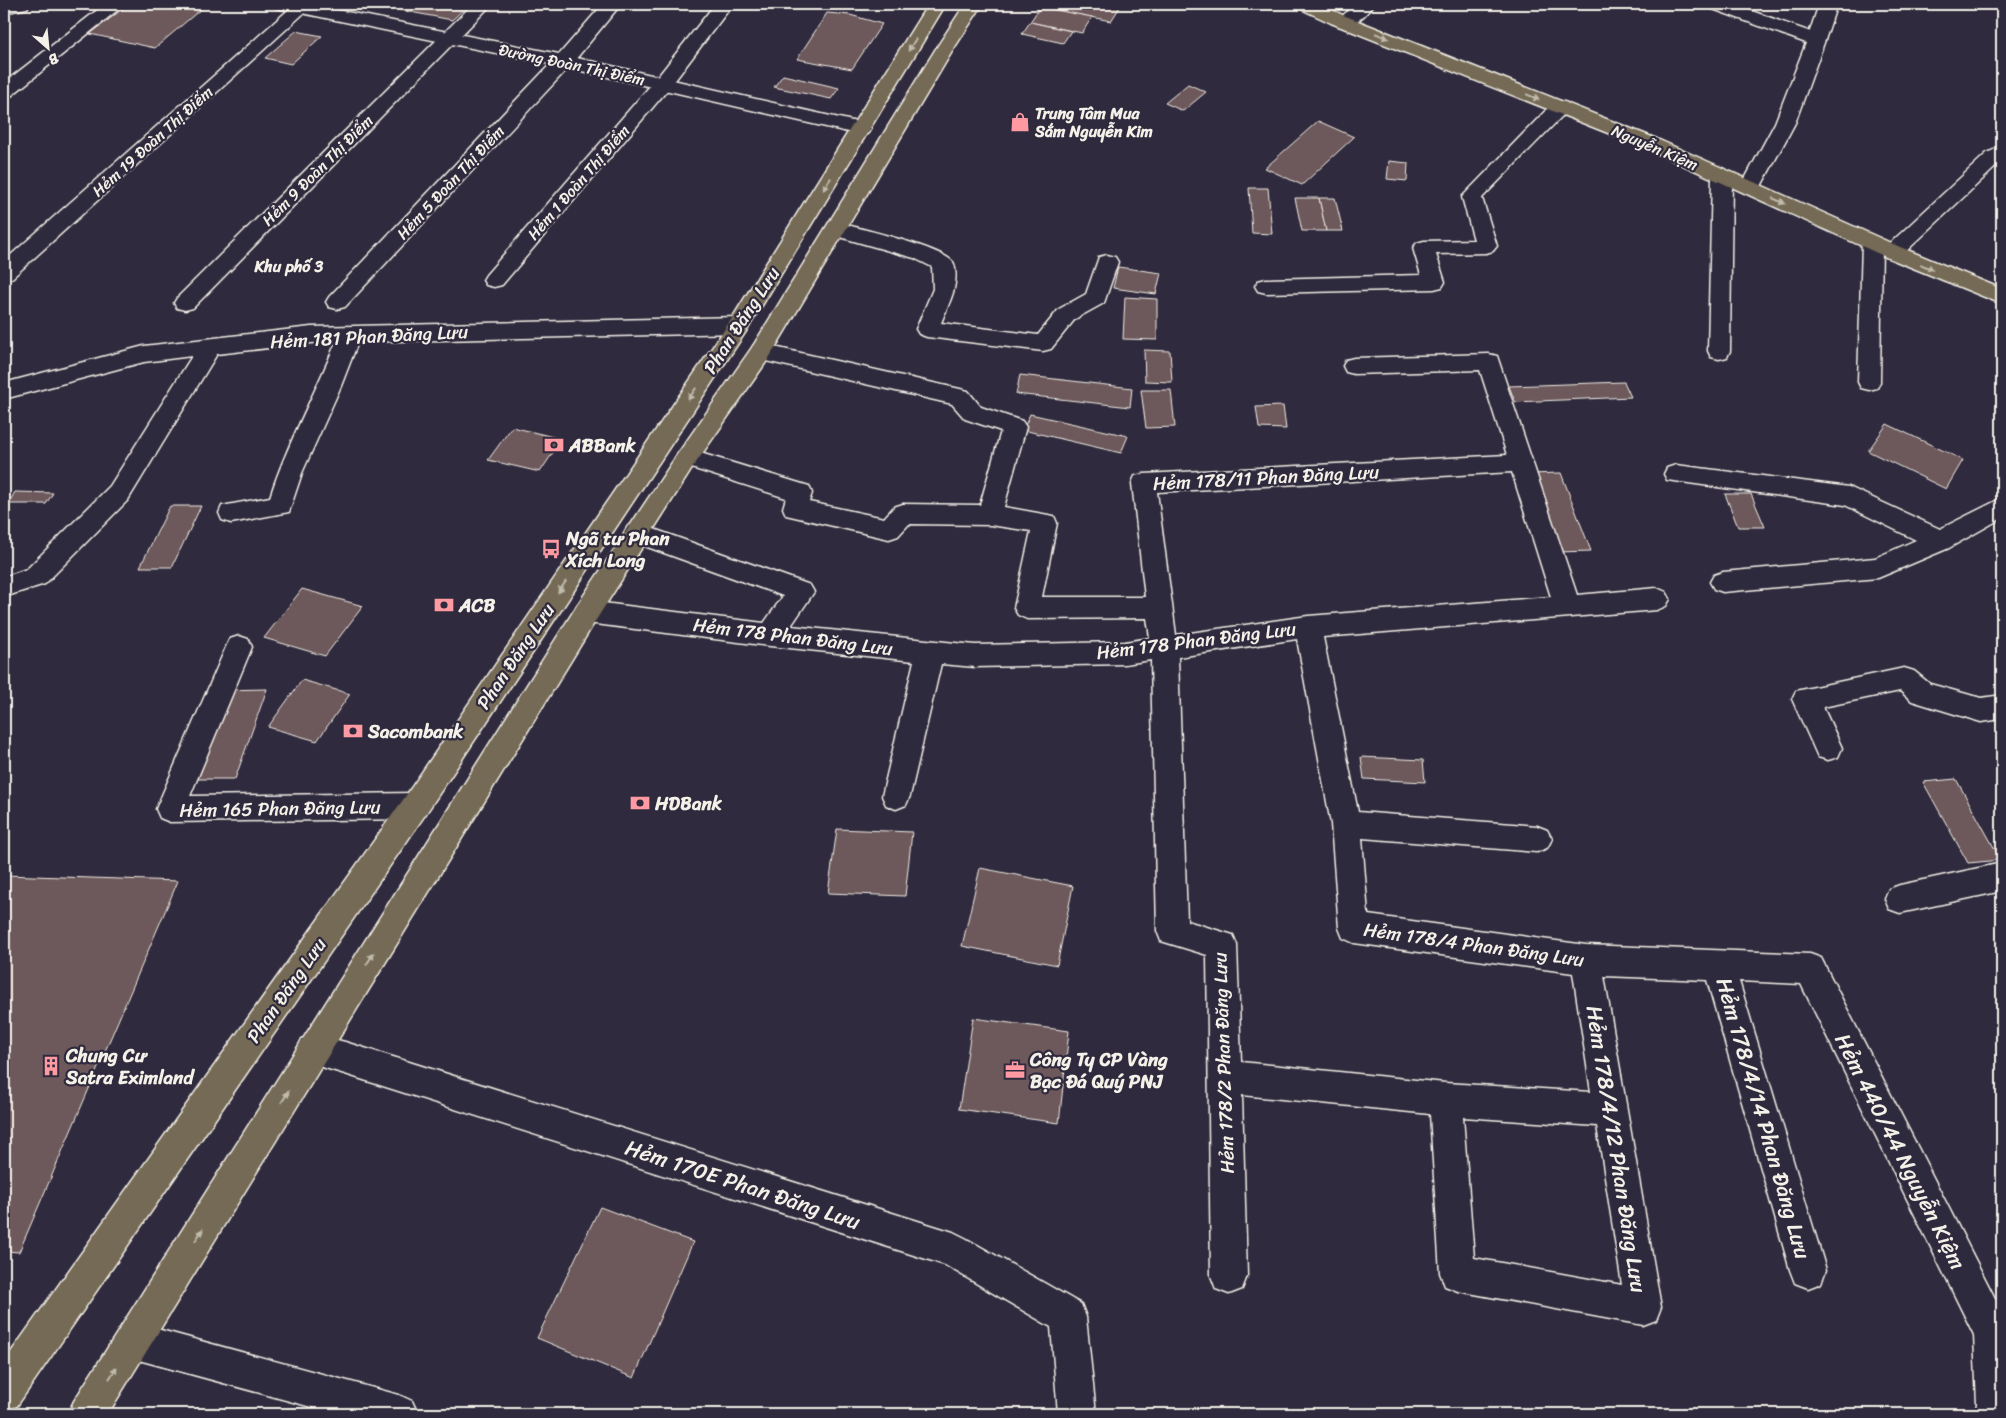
<svg xmlns="http://www.w3.org/2000/svg" width="2006" height="1418" viewBox="0 0 2006 1418" font-family="Sriracha,sans-serif">
  <style>
    .building { fill: #6d585b; stroke: #f4f1e8 }
    .lines { fill: none; stroke-linecap: round; stroke-linejoin: round }
    .lane-casing { stroke: #f4f1e8; stroke-width: 3 }
    .street-casing { stroke: #f4f1e8; stroke-width: 3 }
    .primary-casing { stroke: #f4f1e8; stroke-width: 3 }
    .lane { fill: #2f2a3d; fill-rule: evenodd }
    .street { fill: #2f2a3d; fill-rule: evenodd }
    .primary { fill: #756b55; fill-rule: evenodd }
    .oneway { fill: #c1bbad }
    .labels { text-anchor: middle; stroke-width: 4.5; stroke-linejoin: round; paint-order: stroke }
    .far-street-label { font-size: 16px; fill: #f4f1e8; stroke: #2f2a3d }
    .far-poi-label { font-size: 16px; font-weight: bold; fill: #f4f1e8; stroke: #2f2a3d; text-anchor: start }
    .far-neighbourhood-label { font-size: 16px; font-weight: bold; fill: #f4f1e8; stroke: #2f2a3d }
    .street-label { font-size: 19px; fill: #f4f1e8; stroke: #2f2a3d }
    .poi-label { font-size: 19px; font-weight: bold; fill: #f4f1e8; stroke: #2f2a3d; text-anchor: start }
    .near-street-label { font-size: 22px; fill: #f4f1e8; stroke: #2f2a3d }
  </style>
  <rect width="100%" height="100%" fill="#2f2a3d"/>
  <filter id="ink" filterUnits="userSpaceOnUse"><feTurbulence type="fractalNoise" baseFrequency=".02" numOctaves="2"/><feDisplacementMap in="SourceGraphic" scale="10" xChannelSelector="R" yChannelSelector="G"/><feConvolveMatrix kernelMatrix="1 2 1 2 8 2 1 2 1" color-interpolation-filters="sRGB"/></filter>
  <g filter="url(#ink)">
    <g class="building">
      <path d="M129,4H172L201,9L155,48L90,34Z"/>
      <path d="M407,4H446L465,8L452,20L400,10Z"/>
      <path d="M869,4H895L891,8Z"/>
      <path d="M1042,4H1104L1120,7L1111,21L1040,7Z"/>
      <path d="M1040,7L1092,17L1082,33L1030,22Z"/>
      <path d="M827,13L850,15L882,24L852,69L797,59Z"/>
      <path d="M1030,22L1071,31L1063,43L1022,34Z"/>
      <path d="M296,31L322,36L291,64L265,58Z"/>
      <path d="M783,75L839,88L831,99L774,87Z"/>
      <path d="M1188,84L1206,92L1183,111L1165,103Z"/>
      <path d="M1318,121L1354,137L1302,185L1265,168Z"/>
      <path d="M1389,161L1408,163L1407,181L1387,179Z"/>
      <path d="M1249,188H1268L1272,234L1252,233Z"/>
      <path d="M1295,198H1319L1326,231H1302Z"/>
      <path d="M1319,198H1335L1343,231H1326Z"/>
      <path d="M1118,267L1161,273L1156,294L1113,288Z"/>
      <path d="M1125,297L1157,299V340L1123,339Z"/>
      <path d="M1144,350L1170,351L1172,382L1145,381Z"/>
      <path d="M1020,375L1132,388L1130,407L1016,394Z"/>
      <path d="M1624,382L1631,397L1515,402L1509,386Z"/>
      <path d="M1141,390H1171L1175,427L1146,428Z"/>
      <path d="M1283,406L1286,429L1259,428L1256,407Z"/>
      <path d="M1030,414L1128,436L1121,453L1023,430Z"/>
      <path d="M1887,424L1963,460L1946,489L1868,451Z"/>
      <path d="M512,427L562,439L540,472L488,460Z"/>
      <path d="M1561,473L1591,551L1558,552L1530,474Z"/>
      <path d="M15,492L53,493L46,504H8Z"/>
      <path d="M1725,494H1751L1765,527H1738Z"/>
      <path d="M170,506H201L172,567H140Z"/>
      <path d="M302,589L363,606L325,656L264,638Z"/>
      <path d="M302,680L350,694L317,741L268,727Z"/>
      <path d="M267,689L235,779H189L223,690Z"/>
      <path d="M1361,757L1423,760L1425,782L1364,779Z"/>
      <path d="M1956,779L2001,860L1968,863L1923,782Z"/>
      <path d="M837,829L912,832L905,896L828,893Z"/>
      <path d="M980,868L1073,886L1057,965L962,946Z"/>
      <path d="M4,875L178,881L19,1252L4,1251Z"/>
      <path d="M973,1018L1069,1031L1059,1123L959,1109Z"/>
      <path d="M600,1207L693,1242L634,1378L537,1338Z"/>
    </g>
    <g class="lines">
      <defs>
        <g id="lane">
          <path d="M4,4H30L27,8L4,13Z"/>
          <path d="M105,4H125L11,96L4,98V83Z"/>
          <path d="M295,4H314L12,278L4,280V261Z"/>
          <path d="M473,4H492L193,308L185,310L177,308L174,303L177,298Z"/>
          <path d="M603,4H621L571,65L345,307L337,309L329,307L326,302L329,297L557,57Z"/>
          <path d="M715,4H733L670,87L502,285L494,287L486,285L483,280L486,275L656,79Z"/>
          <path d="M1819,4H1837L1825,40L1822,44L1816,45L1810,44L1807,40Z"/>
          <path d="M1560,101L1567,103L1570,107L1567,111L1482,198L1497,246L1493,251L1486,253L1436,254L1445,282L1442,287L1434,289L1266,293L1258,291L1255,286L1258,281L1266,279L1421,275L1413,248L1417,243L1424,241L1474,240L1462,197L1553,103Z"/>
          <path d="M1722,170L1729,172L1732,176L1730,351L1727,357L1719,359L1711,357L1708,351L1712,176L1715,172Z"/>
          <path d="M836,222C854,227 949,249 954,264C960,285 948,305 941,323L1038,335L1059,309L1086,294L1099,257L1107,255L1115,257L1118,262L1104,303L1075,319L1051,349L1043,351L927,337L919,334L916,329L933,289L932,267L914,258L829,234L826,229L829,224Z"/>
          <path d="M739,317L747,320L750,325L747,330L739,333L358,342L341,386L302,473L289,512L231,523L222,520L219,513L222,506L270,497C287,444 315,394 336,342L311,343L217,354L128,500L45,584L4,597V577L27,569L110,486L192,356L144,362L4,399V383L144,346L311,327Z"/>
          <path d="M761,344L960,389L968,391L981,407L1022,421L1026,427L1004,507L1054,516L1057,523L1042,597H1145L1132,483L1135,476L1144,474L1507,455L1480,370L1354,374L1346,372L1343,366L1346,360L1354,358L1489,354L1497,356L1577,595L1657,588L1666,592L1670,599L1666,606L1657,610L1323,637L1358,812L1537,826L1547,830L1552,839L1547,848L1537,852L1362,838L1368,915L1586,945L1810,954L1821,958L2002,1312V1414H1974L1977,1404L1974,1335L1801,984L1739,981L1826,1270L1821,1283L1808,1288L1795,1283L1790,1270L1707,980L1604,976L1661,1307L1656,1320L1643,1325L1458,1291L1445,1286L1440,1273L1430,1114L1242,1095L1247,1276L1242,1289L1229,1294L1216,1289L1211,1276L1207,955L1161,941L1157,931L1151,660L1125,664L975,667L941,664L910,796L906,805L896,809L886,805L882,796L914,661L770,646L587,623L578,620L574,612L578,604L587,601L764,623L783,596L628,540L624,533L628,526L637,523L810,585L814,592L791,626L975,645L1125,642L1150,638L1147,618L1027,619L1018,615L1014,608L1031,531L990,525L909,524L898,536L889,539L786,515L783,508L786,498L679,464L675,458L679,452L687,449L809,486L812,493L809,502L884,518L894,507L903,504L980,505L1001,431L965,419L952,404L753,358L750,352L753,346ZM1512,472L1551,597L1308,616L1176,635L1157,492ZM1297,639L1331,824L1339,928L1343,938L1354,943L1573,973L1591,1092L1445,1083L1241,1062L1237,945L1233,935L1187,921L1178,657ZM1463,1117L1597,1126L1622,1285L1474,1258Z"/>
          <path d="M1676,465L1849,487L1940,529L2002,498V518L1949,548L1878,578L1723,592L1714,589L1710,582L1714,575L1723,572L1875,558L1916,540L1845,505L1667,480L1664,474L1667,468Z"/>
          <path d="M239,636L248,639L252,647L190,796L415,793L425,797L429,806L425,815L415,819L170,822L160,818L156,809L226,647L230,639Z"/>
          <path d="M1904,668L1914,671L1930,684L1981,698L2002,695V719L1981,722L1912,701L1900,691L1823,707L1842,748L1838,757L1828,760L1818,757L1792,699L1796,691Z"/>
          <path d="M2002,863V891L1900,913L1889,909L1885,899L1889,889L1900,885Z"/>
          <path d="M313,1034L345,1042L953,1232L965,1238L1081,1304L1086,1317L1096,1414H1058L1051,1327L945,1265L345,1074L302,1061L297,1050L302,1039Z"/>
          <path d="M135,1323L399,1395L412,1401L418,1414H337L135,1359L122,1354L117,1341L122,1328Z"/>
        </g>
        <g id="street">
          <path d="M273,4H307L564,55L861,123L868,125L871,129L868,133L861,135L564,67L282,9L276,8Z"/>
          <path d="M1355,4H1374C1366,15 1352,29 1339,26L1336,22Z"/>
          <path d="M1707,4H1732L1822,36L1825,40L1795,123L1760,188L1757,192L1750,194L1743,192L1740,188L1775,123L1806,43L1710,8Z"/>
          <path d="M2002,146V161L1900,257L1893,259L1886,257L1882,252L1886,247L1987,153Z"/>
          <path d="M1872,236L1879,238L1882,243L1880,382L1877,388L1869,390L1861,388L1858,382L1862,243L1865,238Z"/>
        </g>
        <g id="primary">
          <path d="M928,4H946L747,330L425,815L17,1406L4,1411V1362L405,797L731,320Z"/>
          <path d="M965,4H983L953,50L769,358L695,464L596,620L108,1414H68L74,1401L578,604L679,452L753,346L935,50Z"/>
          <path d="M1296,4H1319L1343,15L1657,139L1900,247L2002,289V304L1886,257L1643,147L1331,23L1299,8Z"/>
        </g>
      </defs>
      <use href="#lane" class="lane-casing"/>
      <use href="#street" class="street-casing"/>
      <use href="#primary" class="primary-casing"/>
      <use href="#lane" class="lane"/>
      <use href="#street" class="street"/>
      <use href="#primary" class="primary"/>
    </g>
    <defs><path id="oneway-solid" d="M-6-.8H1V-3.2L6.5 0L1 3.2V.8H-6Z" transform="scale(1.25)"/></defs>
    <g class="oneway">
      <use href="#oneway-solid" transform="translate(1382 36) rotate(22)"/>
      <use href="#oneway-solid" transform="translate(912 45) rotate(121)"/>
      <use href="#oneway-solid" transform="translate(1533 97) rotate(22)"/>
      <use href="#oneway-solid" transform="translate(827 184) rotate(122)"/>
      <use href="#oneway-solid" transform="translate(1779 201) rotate(24)"/>
      <use href="#oneway-solid" transform="translate(1927 267) rotate(22)"/>
      <use href="#oneway-solid" transform="translate(692 394) rotate(124)"/>
      <use href="#oneway-solid" transform="translate(562 587) rotate(124)"/>
      <use href="#oneway-solid" transform="translate(370 959) rotate(-58)"/>
      <use href="#oneway-solid" transform="translate(285 1097) rotate(-58)"/>
      <use href="#oneway-solid" transform="translate(199 1235) rotate(-58)"/>
      <use href="#oneway-solid" transform="translate(113 1373) rotate(-57)"/>
    </g>
  </g>
  <defs>
    <symbol id="shop-bare" viewBox="-9 -9 18 18"><path d="M-5-2.5h2.3a2.7 3.5 0 0 1 5.4 0H5L5.5 6h-11ZM-1.5-2.5h3a1.5 2.3 0 0 0-3 0Z" fill="#ff9aa2" stroke="#2f2a3d" stroke-width="2.5" paint-order="stroke"/></symbol>
    <symbol id="bank-bare" viewBox="-9 -9 18 18"><path d="M-6-4H6V4H-6ZM0-2.3a2.3 2.3 0 1 0 0 4.6a2.3 2.3 0 1 0 0-4.6Z" fill="#ff9aa2" stroke="#2f2a3d" stroke-width="2.5" paint-order="stroke"/></symbol>
    <symbol id="bus-bare" viewBox="-9 -9 18 18"><path d="M-5-6H5V4H4V6H2V4H-2V6H-4V4H-5ZM-3.5-4V0h7V-4ZM-3.5 1.2v1.5H-2V1.2ZM2 1.2v1.5H3.5V1.2Z" fill="#ff9aa2" stroke="#2f2a3d" stroke-width="2.5" paint-order="stroke"/></symbol>
    <symbol id="building-bare" viewBox="-9 -9 18 18"><path d="M-4-6H4V6H1V3H-1V6H-4ZM-2.5-4.3h1.7v1.8h-1.7ZM.8-4.3h1.7v1.8H.8ZM-2.5-1h1.7V.8h-1.7ZM.8-1h1.7V.8H.8Z" fill="#ff9aa2" stroke="#2f2a3d" stroke-width="2.5" paint-order="stroke"/></symbol>
    <symbol id="office-bare" viewBox="-9 -9 18 18"><path d="M-6-3h4V-5.5h4V-3h4V5H-6ZM-1-4.5V-3h2v-1.5ZM-6 0V1H6V0Z" fill="#ff9aa2" stroke="#2f2a3d" stroke-width="2.5" paint-order="stroke"/></symbol>
  </defs>
  <g fill-rule="evenodd">
    <use href="#shop-bare" x="1006" y="108" width="28" height="28"/>
    <use href="#bank-bare" x="540" y="431" width="28" height="28"/>
    <use href="#bus-bare" x="537" y="535" width="28" height="28"/>
    <use href="#bank-bare" x="430" y="591" width="28" height="28"/>
    <use href="#bank-bare" x="339" y="717" width="28" height="28"/>
    <use href="#bank-bare" x="626" y="789" width="28" height="28"/>
    <use href="#building-bare" x="37" y="1052" width="28" height="28"/>
    <use href="#office-bare" x="1001" y="1056" width="28" height="28"/>
  </g>
  <g class="labels">
    <g class="far-street-label">
      <text transform="translate(572 64) rotate(12)" y="6">Đường Đoàn Thị Điểm</text>
      <text transform="translate(152 141) rotate(-42)" y="6">Hẻm 19 Đoàn Thị Điểm</text>
      <text transform="translate(1655 147) rotate(23)" y="6">Nguyễn Kiệm</text>
      <text transform="translate(317 170) rotate(-45)" y="6">Hẻm 9 Đoàn Thị Điểm</text>
      <text transform="translate(450 182) rotate(-47)" y="6">Hẻm 5 Đoàn Thị Điểm</text>
      <text transform="translate(578 182) rotate(-49)" y="6">Hẻm 1 Đoàn Thị Điểm</text>
    </g>
    <g class="far-poi-label">
      <text x="1035" y="119">Trung Tâm Mua<tspan x="1035" dy="18">Sắm Nguyễn Kim</tspan></text>
    </g>
    <g class="far-neighbourhood-label">
      <text x="289" y="272">Khu phố 3</text>
    </g>
    <g class="street-label">
      <text transform="translate(741 320) rotate(-57)" y="7">Phan Đăng Lưu</text>
      <text transform="translate(369 336) rotate(-3)" y="7">Hẻm 181 Phan Đăng Lưu</text>
      <text transform="translate(1266 477) rotate(-3)" y="7">Hẻm 178/11 Phan Đăng Lưu</text>
      <text transform="translate(793 636) rotate(7)" y="7">Hẻm 178 Phan Đăng Lưu</text>
      <text transform="translate(1196 640) rotate(-7)" y="7">Hẻm 178 Phan Đăng Lưu</text>
      <text transform="translate(515 656) rotate(-56)" y="7">Phan Đăng Lưu</text>
      <text transform="translate(280 808) rotate(-1)" y="7">Hẻm 165 Phan Đăng Lưu</text>
      <text transform="translate(1474 944) rotate(8)" y="7">Hẻm 178/4 Phan Đăng Lưu</text>
      <text transform="translate(286 990) rotate(-55)" y="7">Phan Đăng Lưu</text>
      <text transform="translate(1223 1063) rotate(-92)" y="7">Hẻm 178/2 Phan Đăng Lưu</text>
    </g>
    <g class="poi-label">
      <text x="569" y="452">ABBank</text>
      <text x="566" y="545">Ngã tư Phan<tspan x="566" dy="22">Xích Long</tspan></text>
      <text x="459" y="612">ACB</text>
      <text x="368" y="738">Sacombank</text>
      <text x="655" y="810">HDBank</text>
      <text x="66" y="1062">Chung Cư<tspan x="66" dy="22">Satra Eximland</tspan></text>
      <text x="1030" y="1066">Công Ty CP Vàng<tspan x="1030" dy="22">Bạc Đá Quý PNJ</tspan></text>
    </g>
    <g class="near-street-label">
      <text transform="translate(1764 1118) rotate(74)" y="8">Hẻm 178/4/14 Phan Đăng Lưu</text>
      <text transform="translate(1617 1149) rotate(81)" y="8">Hẻm 178/4/12 Phan Đăng Lưu</text>
      <text transform="translate(1901 1151) rotate(63)" y="8">Hẻm 440/44 Nguyễn Kiệm</text>
      <text transform="translate(743 1184) rotate(18)" y="8">Hẻm 170E Phan Đăng Lưu</text>
    </g>
  </g>
  <rect width="2006" height="1418" fill="none" stroke="#2f2a3d" stroke-width="20"/>
  <rect x="10" y="10" width="1986" height="1398" fill="none" stroke="#f4f1e8" stroke-width="2" filter="url(#ink)"/>
  <g transform="translate(48 48) rotate(153)" stroke="#2f2a3d" stroke-width="4" paint-order="stroke">
  <path d="M0-4L9 19L0 12L-9 19Z" fill="#f4f1e8"/>
  <text y="-8" font-size="14" font-weight="bold" text-anchor="middle" fill="#f4f1e8">B</text>
  </g>
</svg>
